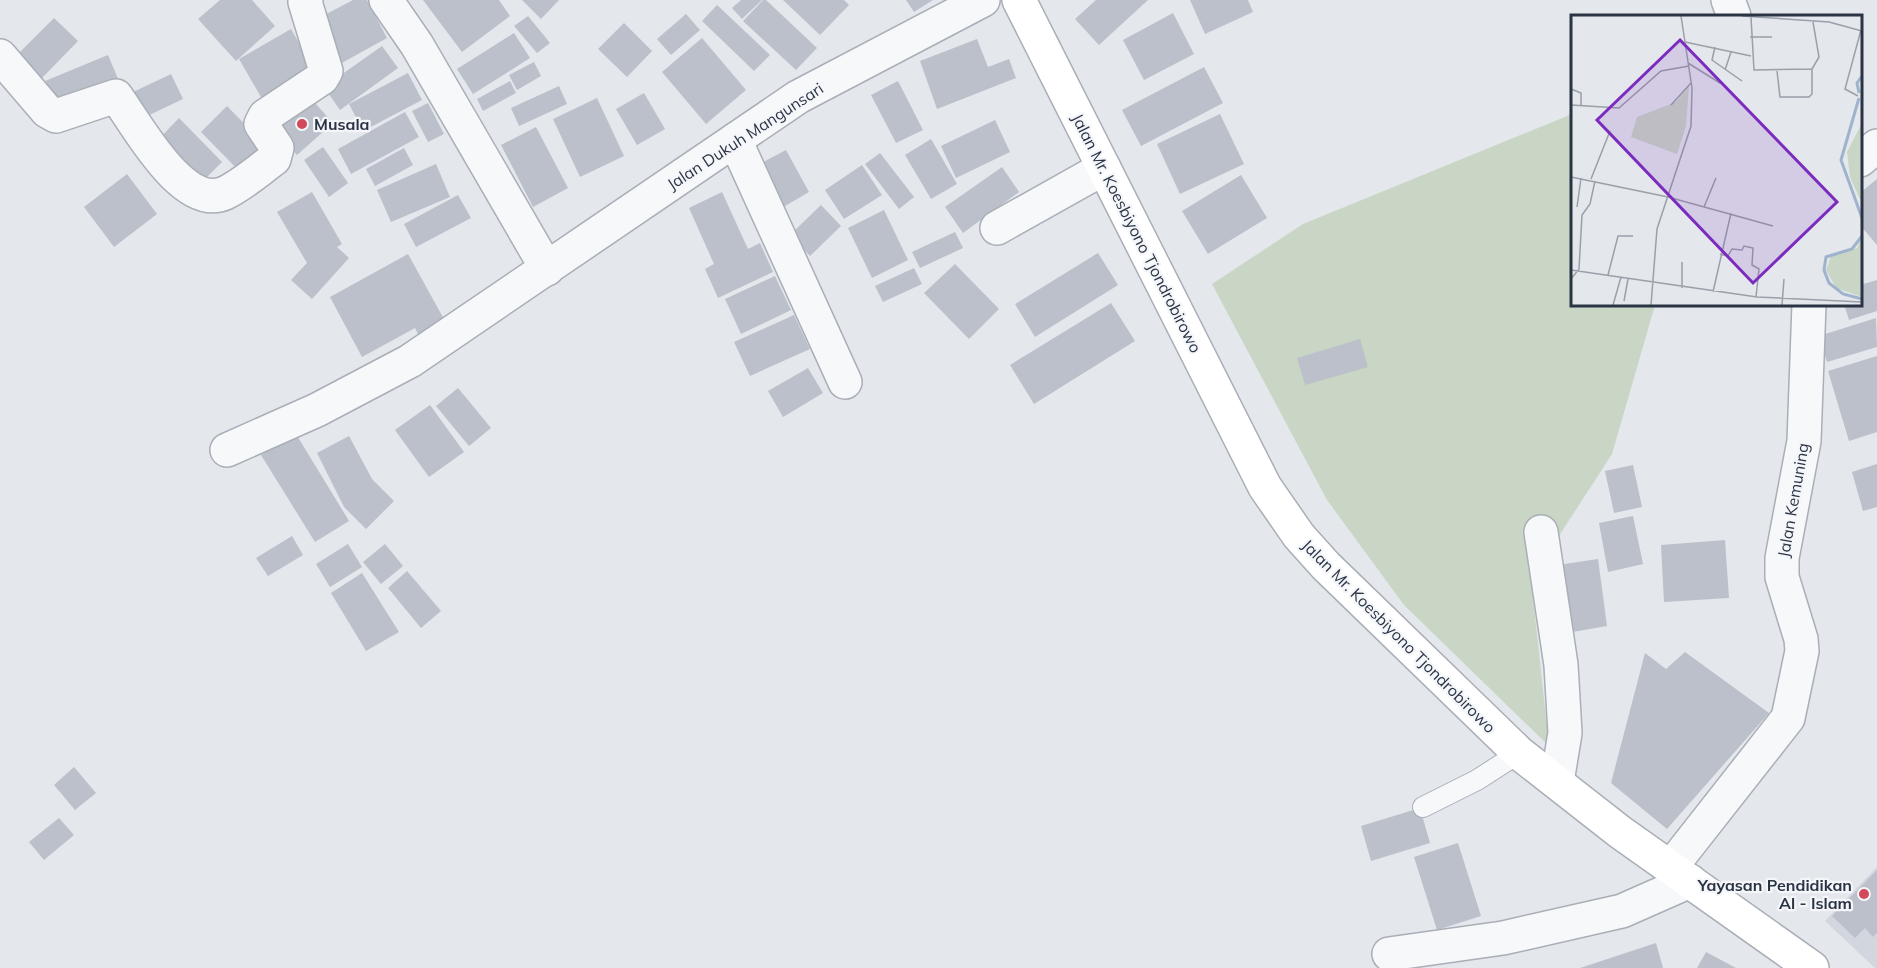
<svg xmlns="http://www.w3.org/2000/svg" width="1877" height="968" viewBox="0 0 1877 968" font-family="Mulish,sans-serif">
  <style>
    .built { fill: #d2d6de }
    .green { fill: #c9d6c5 }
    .building { fill: #bbc0ca }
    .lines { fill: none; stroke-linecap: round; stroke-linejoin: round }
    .service-casing { stroke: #a9aeb7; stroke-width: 22 }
    .minor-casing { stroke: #a9aeb7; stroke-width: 36 }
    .secondary-casing { stroke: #a9aeb7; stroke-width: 36 }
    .service { stroke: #f7f8fa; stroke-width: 20 }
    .minor { stroke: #f7f8fa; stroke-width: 33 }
    .secondary { stroke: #fff; stroke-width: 33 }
    .poi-dot { fill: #d1495b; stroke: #f4f6f9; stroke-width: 2 }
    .labels { text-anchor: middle; stroke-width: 4.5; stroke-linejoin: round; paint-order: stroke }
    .poi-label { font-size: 16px; font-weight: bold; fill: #2b3445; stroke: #f4f6f9; text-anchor: start }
    .street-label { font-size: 16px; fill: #2b3445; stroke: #f4f6f9 }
    .inset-river { fill: none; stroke: #9fb4cc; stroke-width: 3 }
    .inset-road { fill: none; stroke: #9a9fa9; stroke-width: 1.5 }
    .view { fill: #7b2cbf; fill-opacity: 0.15; stroke: #7b2cbf; stroke-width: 3 }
    .inset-edge { fill: none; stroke: #2b3445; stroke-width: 3 }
  </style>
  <rect width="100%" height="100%" fill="#e4e7ec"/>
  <path class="built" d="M1877,867V968H1875L1825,921Z"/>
  <path class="green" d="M1572,114V304L1655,305L1612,454L1531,579L1549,746L1404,605L1327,500L1212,284L1303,224Z"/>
  <g class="building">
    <path d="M220,0H252L275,26L236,61L198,19Z"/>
    <path d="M353,0H367L387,38L340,64L317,19Z"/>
    <path d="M423,0H499L510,16L462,52Z"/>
    <path d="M522,0H559L541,19Z"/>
    <path d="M741,0H762L742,19L732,8Z"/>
    <path d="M763,0H766L817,48L796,70L743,21Z"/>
    <path d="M783,0H844L849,5L820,35Z"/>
    <path d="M906,0H933L914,12Z"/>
    <path d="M1096,0H1148L1099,45L1075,19Z"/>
    <path d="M1190,0H1248L1253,12L1205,34Z"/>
    <path d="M717,5L770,55L754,71L702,21Z"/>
    <path d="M1173,13L1194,54L1144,80L1123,40Z"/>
    <path d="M686,14L700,30L671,55L657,39Z"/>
    <path d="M528,16L550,43L537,53L514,26Z"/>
    <path d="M54,18L78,41L42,78L18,54Z"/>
    <path d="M624,23L652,51L627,77L598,49Z"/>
    <path d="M291,29L317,74L265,104L239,59Z"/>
    <path d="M514,33L530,58L473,94L457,69Z"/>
    <path d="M702,38L746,90L706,124L662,72Z"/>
    <path d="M977,39L988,67L1009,59L1016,78L937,109L920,61Z"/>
    <path d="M382,46L398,68L340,110L324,87Z"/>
    <path d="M108,55L119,81L55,108L45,81Z"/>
    <path d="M534,62L541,76L517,90L509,75Z"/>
    <path d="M1204,67L1223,103L1141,146L1122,110Z"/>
    <path d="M408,73L422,100L363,131L349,104Z"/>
    <path d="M171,74L183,99L141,119L129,94Z"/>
    <path d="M510,81L516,93L483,111L477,99Z"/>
    <path d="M898,81L923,130L896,143L871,95Z"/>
    <path d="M559,86L567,104L519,126L511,108Z"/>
    <path d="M306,93L333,123L297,155L270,125Z"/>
    <path d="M644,93L665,129L637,145L616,109Z"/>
    <path d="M597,98L624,156L580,177L553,119Z"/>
    <path d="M428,103L444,134L428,142L412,111Z"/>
    <path d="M227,106L270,150L244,176L201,132Z"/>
    <path d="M405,112L419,137L351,174L338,149Z"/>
    <path d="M1220,114L1244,164L1180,194L1157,144Z"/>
    <path d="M179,118L222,162L197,187L155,143Z"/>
    <path d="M995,120L1010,152L956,178L941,146Z"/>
    <path d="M536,127L568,188L533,207L501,145Z"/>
    <path d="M931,139L957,184L931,199L905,155Z"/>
    <path d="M323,147L348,183L329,197L304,160Z"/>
    <path d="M404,148L413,165L375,186L366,169Z"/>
    <path d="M786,150L809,192L780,209L756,166Z"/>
    <path d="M880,153L914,197L899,209L865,164Z"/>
    <path d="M436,164L450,197L391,222L377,190Z"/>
    <path d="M862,165L882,195L844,219L825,190Z"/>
    <path d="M1002,167L1019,192L963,233L945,207Z"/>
    <path d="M127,174L157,214L114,247L84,207Z"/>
    <path d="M1241,175L1267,218L1208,254L1182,211Z"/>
    <path d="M1877,179V245L1860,225V193Z"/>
    <path d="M312,192L342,244L337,247L349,258L312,299L291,280L307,263L277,212Z"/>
    <path d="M722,192L748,249L760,243L773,272L718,298L705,269L714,264L689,208Z"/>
    <path d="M458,195L471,218L416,247L404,224Z"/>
    <path d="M821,205L841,226L810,256L790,235Z"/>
    <path d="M884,210L908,260L872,278L848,228Z"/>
    <path d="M955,232L963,248L920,268L912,252Z"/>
    <path d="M1098,253L1118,285L1035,337L1015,304Z"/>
    <path d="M408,254L445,321L419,336L415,328L362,357L330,297Z"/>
    <path d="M955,264L999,309L969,339L924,293Z"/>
    <path d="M914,268L922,284L883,302L875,286Z"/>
    <path d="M775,276L791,310L741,334L725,299Z"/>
    <path d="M1877,280V311L1849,320L1844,304H1860V285Z"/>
    <path d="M1111,303L1135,341L1034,404L1010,365Z"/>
    <path d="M794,315L810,349L750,376L734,342Z"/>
    <path d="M1876,318L1877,347L1827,362L1819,336Z"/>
    <path d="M1360,339L1368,367L1305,385L1297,358Z"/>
    <path d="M1877,356V432L1849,441L1828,371Z"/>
    <path d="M808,368L823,393L783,417L768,391Z"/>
    <path d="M458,388L491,428L469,446L436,406Z"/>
    <path d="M430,405L464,452L429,477L395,430Z"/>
    <path d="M296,434L349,521L315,542L261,455Z"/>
    <path d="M349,436L372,479L394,501L366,529L344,507L317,453Z"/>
    <path d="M1877,464V507L1863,511L1852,472Z"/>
    <path d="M1633,465L1642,507L1614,513L1605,471Z"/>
    <path d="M1633,516L1643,564L1608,572L1599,523Z"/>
    <path d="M292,536L303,555L268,576L256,558Z"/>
    <path d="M1725,540L1729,598L1664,602L1661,545Z"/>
    <path d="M348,544L362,567L330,587L316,564Z"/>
    <path d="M385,544L403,566L381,584L363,562Z"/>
    <path d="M1598,559L1607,626L1561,634L1551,566Z"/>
    <path d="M407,571L441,611L421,628L388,588Z"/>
    <path d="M362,573L399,632L366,651L331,593Z"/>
    <path d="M1685,652L1769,713L1667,829L1611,783L1645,653L1666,669Z"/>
    <path d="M74,767L96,793L75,810L54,785Z"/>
    <path d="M1420,808L1430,843L1371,861L1361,826Z"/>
    <path d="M59,818L74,835L44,860L29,842Z"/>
    <path d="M1458,843L1481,916L1437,930L1414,857Z"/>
    <path d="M1877,870V933L1873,937L1865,928L1855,938L1832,916Z"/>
    <path d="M1656,943L1663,968H1580Z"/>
    <path d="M1706,952L1736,968H1697Z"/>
  </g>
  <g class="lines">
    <defs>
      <path id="service" d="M1423,807L1477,780L1519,753"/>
      <g id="minor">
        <path d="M386,0L417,45L547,269"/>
        <path d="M1728,0L1734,16"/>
        <path d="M0,56L47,111L56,116L116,96C136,123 183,212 225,193C242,185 259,170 274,159L277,148L261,124L265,116L322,78L326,71L305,2L306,0"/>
        <path d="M735,140L845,382"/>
        <path d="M1860,160L1877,146"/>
        <path d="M997,228L1104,168"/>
        <path d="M227,450L317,410L410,361L798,97L983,0"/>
        <path d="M1541,532L1561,665L1565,733L1557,782"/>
        <path d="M1671,867L1788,718L1802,651L1801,639L1782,577V558L1804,441L1809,304"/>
        <path d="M1389,954L1503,938L1622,911L1690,881"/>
      </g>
      <path id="secondary" d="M1019,0L1265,487L1299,536L1326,566L1519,753L1620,832L1812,968"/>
    </defs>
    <use href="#service" class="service-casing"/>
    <use href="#minor" class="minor-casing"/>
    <use href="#secondary" class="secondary-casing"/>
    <use href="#service" class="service"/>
    <use href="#minor" class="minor"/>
    <use href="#secondary" class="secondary"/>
  </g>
  <g class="poi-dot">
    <circle cx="302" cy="124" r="6"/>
    <circle cx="1864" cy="894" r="6"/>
  </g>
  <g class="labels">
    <g class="poi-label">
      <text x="314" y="130">Musala</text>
      <text x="1852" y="891" text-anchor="end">Yayasan Pendidikan<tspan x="1852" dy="18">Al - Islam</tspan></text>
    </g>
    <g class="street-label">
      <text transform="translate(745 136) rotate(-33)" y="6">Jalan Dukuh Mangunsari</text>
      <text transform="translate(1137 233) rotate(63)" y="6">Jalan Mr. Koesbiyono Tjondrobirowo</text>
      <text transform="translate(1793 500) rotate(-80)" y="6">Jalan Kemuning</text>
      <text transform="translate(1399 636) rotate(45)" y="6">Jalan Mr. Koesbiyono Tjondrobirowo</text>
    </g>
  </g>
  <g transform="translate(1571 15)">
    <rect width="291" height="291" fill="#e4e7ec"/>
    <path d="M118,71L115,111L106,139L60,122L66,102L105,87ZM291,108V189L279,162L276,137ZM291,222V282L265,273L255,255L260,241L286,233Z" fill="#c9d6c5"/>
    <path class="inset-river" d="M288,78L286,68L291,61M288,83L270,145L291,203M291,221L281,234L255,242L253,255L258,268L272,279L291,284"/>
    <path class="inset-road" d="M171,1L258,7L291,16M180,2L183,55L241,54M179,22H201M114,27L180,41M144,32L141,45L171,66M117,48L149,68M241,54L248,42L242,7M154,55L160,37M206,56L209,82H238L241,79V54M0,74L10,78V91M287,81L274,74L290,15M0,90L48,93L90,56L118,51M100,90L120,68M0,162L97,182L202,211M20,164L39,116M6,192L10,163M133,192L145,163M149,239L157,241L161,234L171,235L173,231L182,233L181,250L188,254L185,282M0,255L186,282L291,287M37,260L47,221H62M0,264L8,254L11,200L19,189L24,166M111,273V247M142,277L160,198M53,286L57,264M42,290L50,262M80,290L86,214L120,111L121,73L110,1M211,290L213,264"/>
    <path class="view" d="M109,25L266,187L182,268L26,105Z"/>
    <rect width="291" height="291" class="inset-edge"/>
  </g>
</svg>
